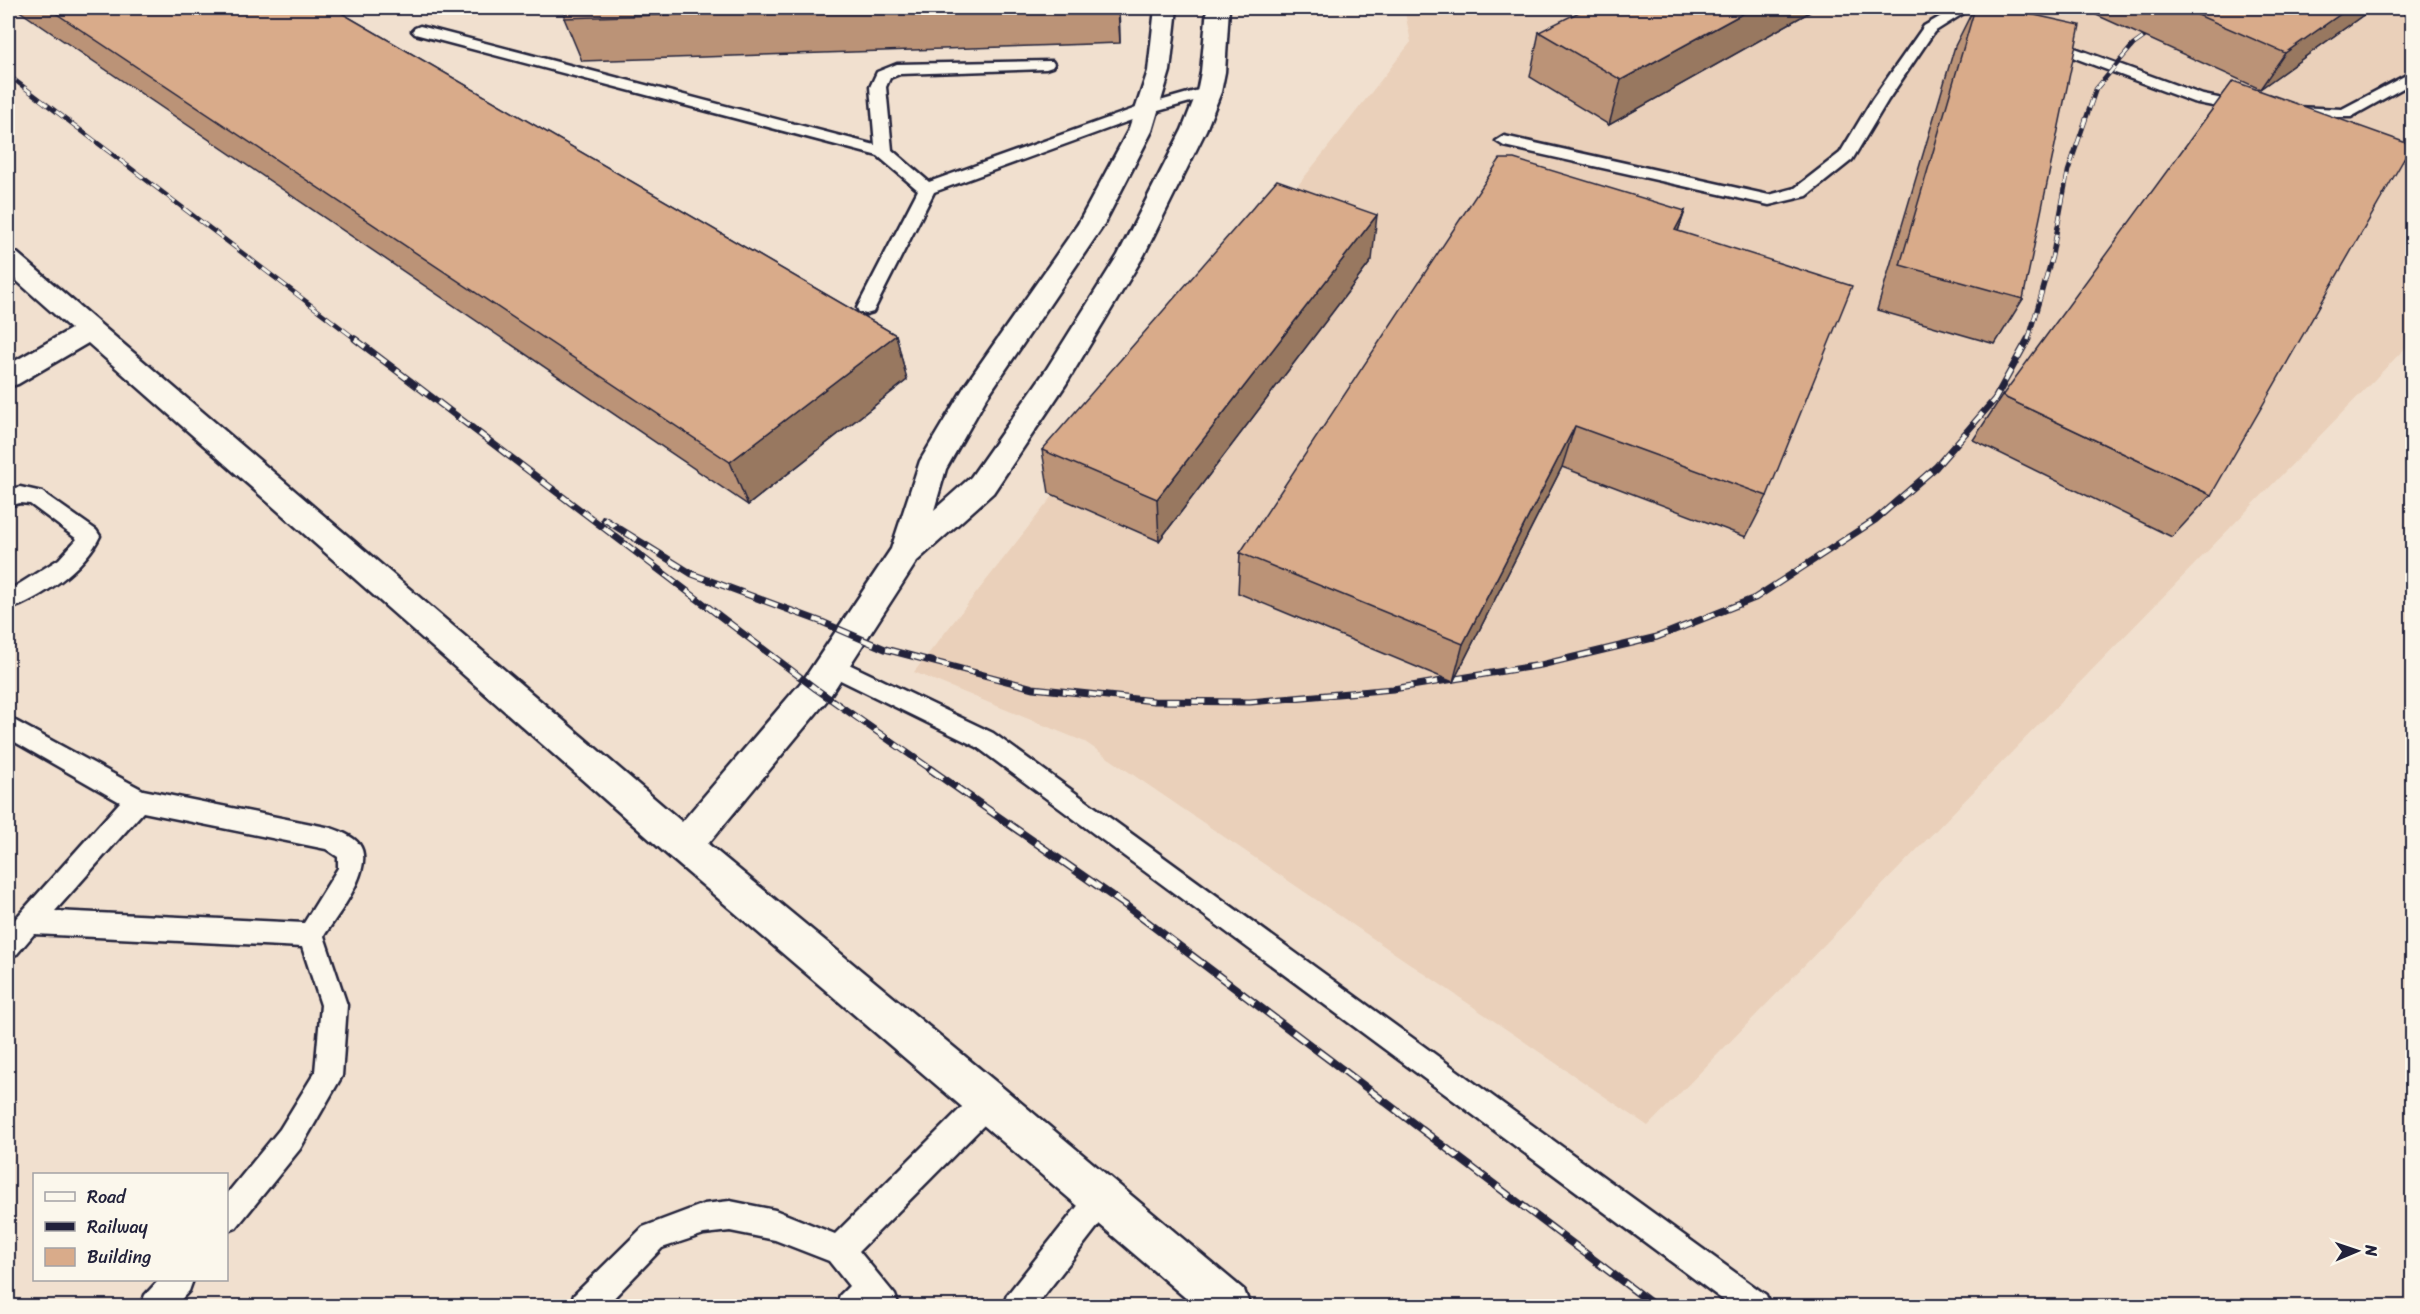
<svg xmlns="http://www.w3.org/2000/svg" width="2420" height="1314" viewBox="0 0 2420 1314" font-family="Sriracha,sans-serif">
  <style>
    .built { fill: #ead0ba }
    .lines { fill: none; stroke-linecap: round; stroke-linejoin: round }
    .service-casing { stroke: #22223b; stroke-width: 5 }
    .minor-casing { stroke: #22223b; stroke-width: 5 }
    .service { fill: #fbf7ec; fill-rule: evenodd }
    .minor { fill: #fbf7ec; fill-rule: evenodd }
    .rail-far2-casing { stroke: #22223b; stroke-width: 4.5 }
    .rail-far1-casing { stroke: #22223b; stroke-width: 7 }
    .rail-casing { stroke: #22223b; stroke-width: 8 }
    .rail-far2 { stroke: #fbf7ec; stroke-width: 3; stroke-dasharray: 10; stroke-linecap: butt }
    .rail-far1 { stroke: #fbf7ec; stroke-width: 4.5; stroke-dasharray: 13; stroke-linecap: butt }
    .rail { stroke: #fbf7ec; stroke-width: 5; stroke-dasharray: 16; stroke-linecap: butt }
    .wall { fill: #bb9377; stroke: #22223b; stroke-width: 1.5 }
    .shaded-wall { fill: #987861; stroke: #22223b; stroke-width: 1.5 }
    .building { fill: #d9ab8a; stroke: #22223b; stroke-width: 1.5 }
  </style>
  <rect width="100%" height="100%" fill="#f1e0cf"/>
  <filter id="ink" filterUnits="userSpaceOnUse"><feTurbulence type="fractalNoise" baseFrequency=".0167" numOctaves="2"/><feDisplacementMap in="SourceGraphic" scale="12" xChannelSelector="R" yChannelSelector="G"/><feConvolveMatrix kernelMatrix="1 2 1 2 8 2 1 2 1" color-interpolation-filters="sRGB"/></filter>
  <g filter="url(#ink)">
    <path class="built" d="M1404,8H2412V341L1648,1126L1085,742L914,672L1411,42Z"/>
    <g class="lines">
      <defs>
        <g id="service">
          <path d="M1955,8H1972L1934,32L1888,100L1852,160L1807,196L1769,205L1504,146L1496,141L1504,136L1769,195L1795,188L1840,153L1872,100L1924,26Z"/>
          <path d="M2402,8H2412V16L2407,15Z"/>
          <path d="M420,26L875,145L870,87L877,72L897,64L1052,61L1054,64L1052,67L1046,69L900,74L890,78L886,87L892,150L929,182L1139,107L1209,87L1217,92L1215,95L1151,113L934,192L875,308L873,312L866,314L859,312L857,308L918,190L878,156L415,34L412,31L415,28Z"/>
          <path d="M2045,37L2203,95L2253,105L2255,108L2247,113L2193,102L2040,45L2037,42Z"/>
          <path d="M2412,72V83L2351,117H2294L2286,112L2294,107L2342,109Z"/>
          <path d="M20,487L42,492L96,530L100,536C85,568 41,599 8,610V591L59,559L77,539L30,504L20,503L8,506V490Z"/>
          <path d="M832,656L993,733L1766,1295L1770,1306H1731L977,747L824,672L821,665L824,658Z"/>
          <path d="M8,717L143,790L331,828C340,831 354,837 359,844C376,867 337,916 324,936L347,1005L342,1076L300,1149L236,1228L226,1232V1195L280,1129L315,1072L321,1005L302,947L34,934L17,954L8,957V927L120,802L8,738ZM143,812L326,849L338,857V868L304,923L55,911Z"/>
          <path d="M988,1087L998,1091L1002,1101L998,1111L859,1251L895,1295L899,1306H836L840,1295L849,1286L829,1261L775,1240L730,1231L704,1234L662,1248L606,1306H570L574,1295L643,1227L704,1204L730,1201L775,1210L835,1234L978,1091Z"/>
          <path d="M1102,1184L1112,1188L1116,1198L1112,1208L1036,1306H1003L1007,1295L1092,1188Z"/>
          <path d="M159,1280H193L189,1291L175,1306H141L145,1295Z"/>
        </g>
        <path id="minor" d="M1155,8H1177L1170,71L1152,131L1103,226L987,397L946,469L934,510L971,477L1046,370L1118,255L1182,130L1197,92L1201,72L1207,8H1229L1225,72L1221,92L1206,130L1144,255L1066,384L993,493L917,561L828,699L708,844L1002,1087L1244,1290L1250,1306H1195L671,858L88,343L18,384L8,387V365L71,329L8,273V250L17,253L682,822L804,679L891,549L920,461L966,384L1078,224L1128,131L1148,71Z"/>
      </defs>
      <use href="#service" class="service-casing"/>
      <use href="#minor" class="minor-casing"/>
      <use href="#service" class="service"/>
      <use href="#minor" class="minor"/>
      <defs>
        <g id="rail-far2">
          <path d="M8,75L357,340"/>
          <path d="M2028,340L2052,257L2068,171L2096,89L2133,45L2185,8"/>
        </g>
        <g id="rail-far1">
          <path d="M355,339L816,689L932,770"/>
          <path d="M604,519L692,574L822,622L885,649L1033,688L1154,701L1250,702L1393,689L1541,665L1657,637L1755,598L1875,520L1936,467L1995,399L2028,339"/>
        </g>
        <path id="rail" d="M930,769L1125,905L1655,1306"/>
      </defs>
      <use href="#rail-far2" class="rail-far2-casing"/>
      <use href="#rail-far1" class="rail-far1-casing"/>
      <use href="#rail" class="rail-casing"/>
      <use href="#rail-far2" class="rail-far2"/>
      <use href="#rail-far1" class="rail-far1"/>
      <use href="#rail" class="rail"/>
    </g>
    <g class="wall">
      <path d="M15,8H333L896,335L907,380L748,505Z"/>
      <path d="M568,8H1119L1120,43L582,61L564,18Z"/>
      <path d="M1817,8L1609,125L1530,77L1539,32Z"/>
      <path d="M1974,8H2003L2023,299L1995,344L1877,310L1955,46Z"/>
      <path d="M2081,8H2373L2260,89Z"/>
      <path d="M1685,211L1678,231L1767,496L1746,537L1562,467L1453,682L1238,593L1240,553Z"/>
      <path d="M1372,260L1159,541L1049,493L1042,450Z"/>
      <path d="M2002,396L2211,495L2172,537L1973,440Z"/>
    </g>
    <g class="shaded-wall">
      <path d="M1118,8H1119L1120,43Z"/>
      <path d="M1753,8H1817L1609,125L1621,80Z"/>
      <path d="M2349,8H2373L2260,89L2285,53Z"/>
      <path d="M1685,211L1670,254L1675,230Z"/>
      <path d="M1377,215L1372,260L1159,541L1157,499Z"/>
      <path d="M896,335L907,380L748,505L730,462Z"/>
      <path d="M1575,426L1562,467L1453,682L1463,644Z"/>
    </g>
    <g class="building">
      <path d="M48,8H333L896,335L730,462Z"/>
      <path d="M568,8H885L564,18Z"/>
      <path d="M1587,8H1753L1621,80L1539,32Z"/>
      <path d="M1975,8H2003L2080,25L2023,299L1900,265Z"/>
      <path d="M2182,8H2349L2285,53Z"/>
      <path d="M2233,81L2412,145L2211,495L2002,396Z"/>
      <path d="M1500,159H1514L1685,211L1675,230L1852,286L1767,496L1575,426L1463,644L1240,553Z"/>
      <path d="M1277,180L1377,215L1157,499L1042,450Z"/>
    </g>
  </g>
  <rect width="2420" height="1314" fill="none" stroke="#fbf7ec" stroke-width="30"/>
  <rect x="15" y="15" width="2390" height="1284" fill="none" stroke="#22223b" stroke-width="2" filter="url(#ink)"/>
  <rect x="33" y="1173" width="195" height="108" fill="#fbf7ec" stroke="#a4a2a5" stroke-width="1.5"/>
  <rect x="45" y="1192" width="30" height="9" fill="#fbf7ec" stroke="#a4a2a5" stroke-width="1.5"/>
  <text x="87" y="1203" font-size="18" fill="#22223b">Road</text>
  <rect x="45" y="1222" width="30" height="9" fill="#22223b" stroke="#a4a2a5" stroke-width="1.5"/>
  <text x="87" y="1233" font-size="18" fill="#22223b">Railway</text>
  <rect x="45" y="1248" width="30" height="18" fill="#d9ab8a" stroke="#a4a2a5" stroke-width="1.5"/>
  <text x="87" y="1263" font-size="18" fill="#22223b">Building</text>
  <g transform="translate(2357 1251) rotate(88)" stroke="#fbf7ec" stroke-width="4.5" paint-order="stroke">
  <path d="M0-4.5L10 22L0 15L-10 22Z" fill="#22223b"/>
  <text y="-9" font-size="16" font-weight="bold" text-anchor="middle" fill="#22223b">N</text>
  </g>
</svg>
